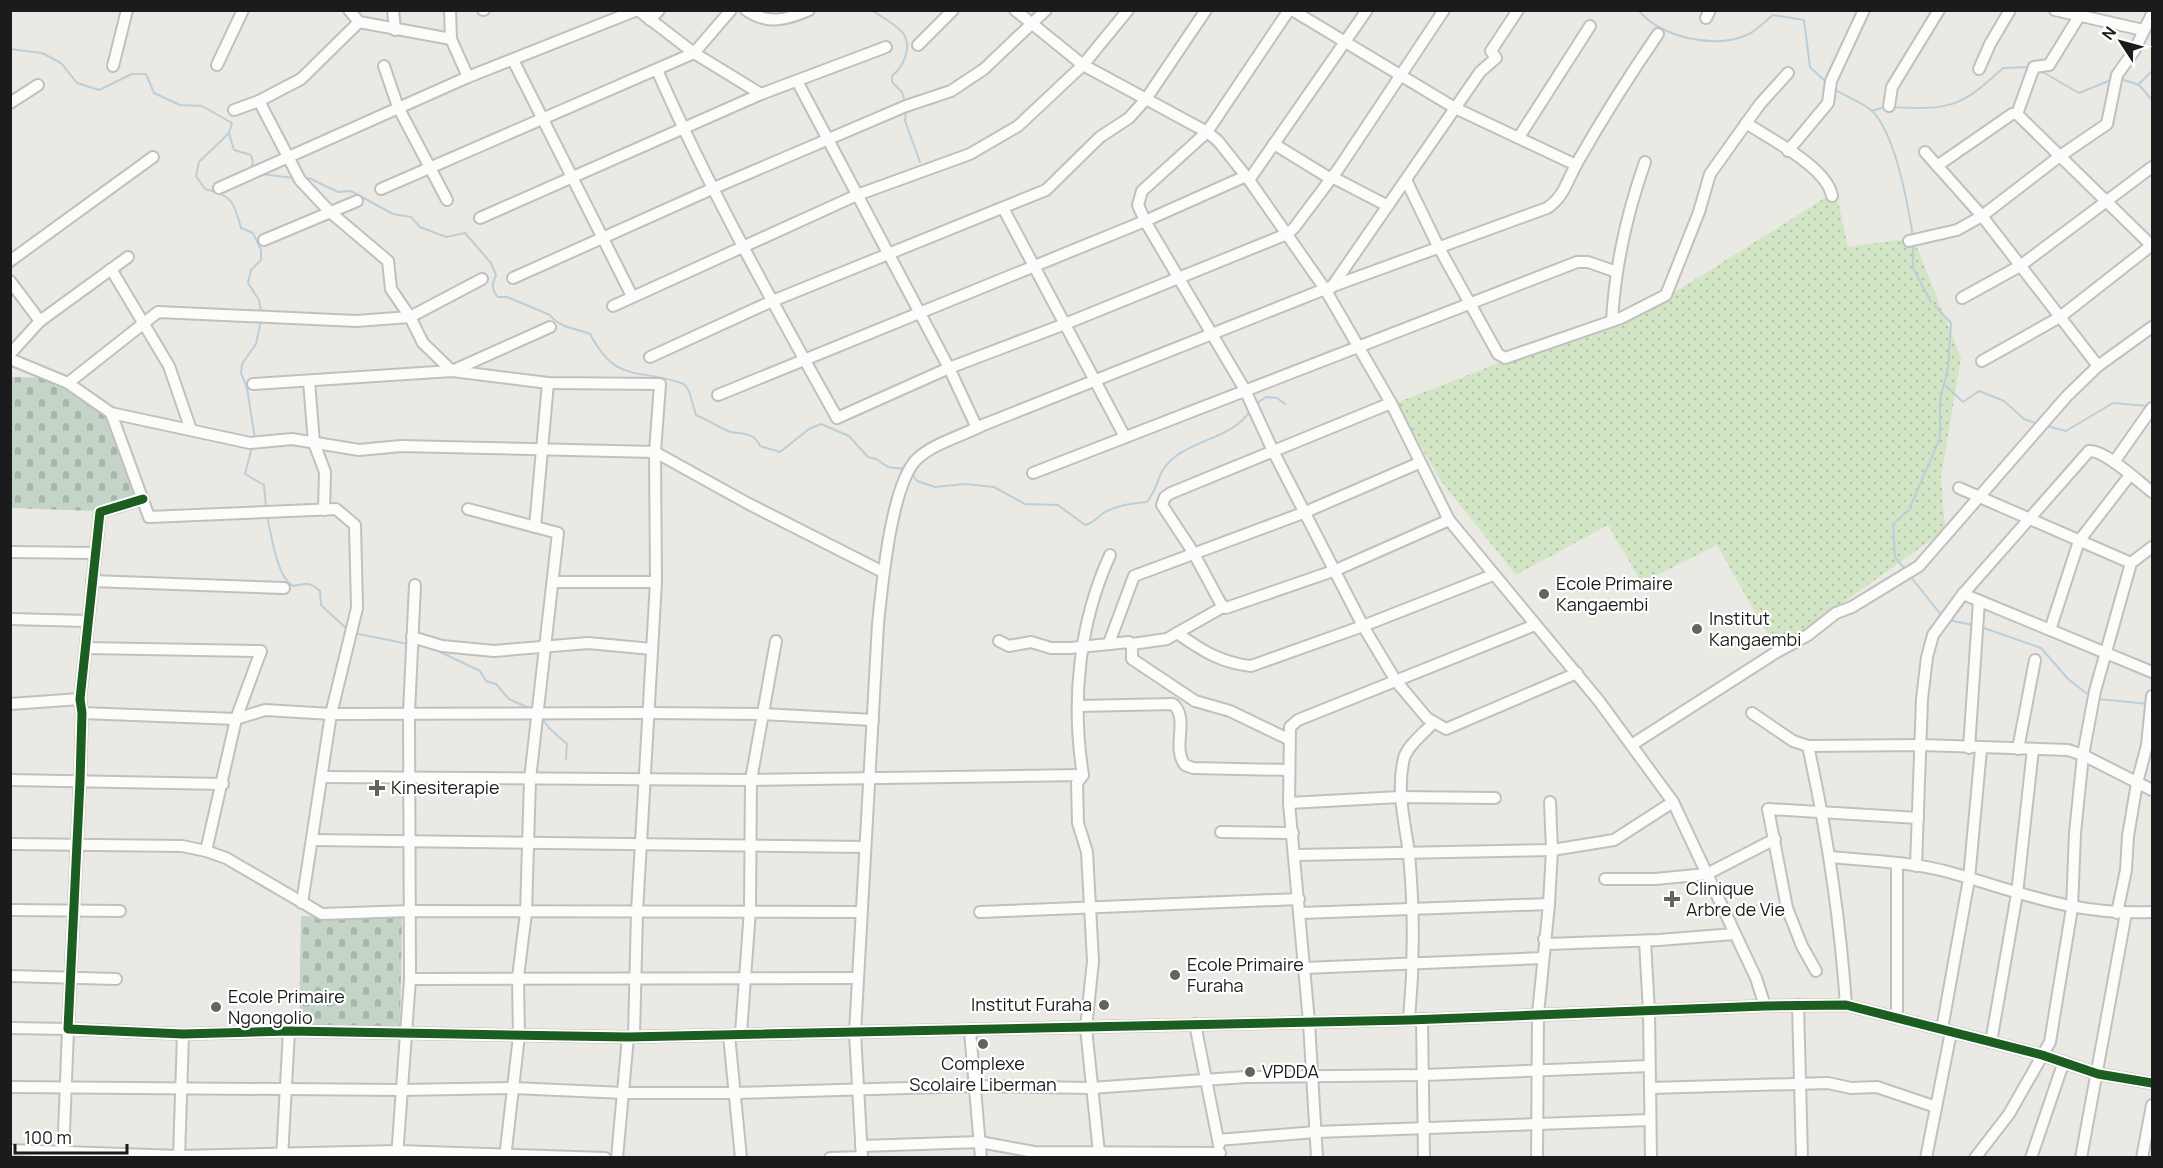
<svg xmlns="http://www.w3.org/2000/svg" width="2163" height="1168" viewBox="0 0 2163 1168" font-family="Manrope,sans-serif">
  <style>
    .grass { fill: url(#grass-dots) }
    .cemetery { fill: url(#cemetery-stones) }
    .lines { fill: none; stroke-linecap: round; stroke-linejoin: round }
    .stream { stroke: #bacfda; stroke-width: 2 }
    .minor-casing { stroke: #c1c0be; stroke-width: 14 }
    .minor { stroke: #fcfcfb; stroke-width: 10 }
    .cycleway-casing { stroke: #fff; stroke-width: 13 }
    .cycleway { stroke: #1b5e20; stroke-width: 9 }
    .poi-dot { fill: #636361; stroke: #fff; stroke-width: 2 }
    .labels { text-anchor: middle; stroke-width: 4.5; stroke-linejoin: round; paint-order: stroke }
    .poi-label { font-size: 18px; fill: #1b1b1b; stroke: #fff; text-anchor: start }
  </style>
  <defs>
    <pattern id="grass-dots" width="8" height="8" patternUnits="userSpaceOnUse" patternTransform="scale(1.5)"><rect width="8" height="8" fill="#d2e5c5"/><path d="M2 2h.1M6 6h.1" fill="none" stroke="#b4c4a9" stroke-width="1.8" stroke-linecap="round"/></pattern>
    <pattern id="cemetery-stones" width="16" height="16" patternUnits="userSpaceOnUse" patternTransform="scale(1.5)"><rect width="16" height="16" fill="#c4d4c6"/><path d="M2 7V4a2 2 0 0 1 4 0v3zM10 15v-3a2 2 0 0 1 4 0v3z" fill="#a8b5aa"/></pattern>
  </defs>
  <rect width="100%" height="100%" fill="#eae9e4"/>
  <path class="grass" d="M1836,191L1848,247L1913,238L1961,358L1941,477L1945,530L1806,629L1774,646L1717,545L1642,583L1608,525L1516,575L1441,481L1396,403L1664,299Z"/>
  <g class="cemetery">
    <path d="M11,377L50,378L108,417L134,497L97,511L11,508Z"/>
    <path d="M301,916L402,918L400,1028L299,1026Z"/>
  </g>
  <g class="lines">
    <g class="stream">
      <path d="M872,10C881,17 897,25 903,33C913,47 903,67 892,76V82L902,92L905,102"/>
      <path d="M1638,10C1662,38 1714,49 1747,35C1756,31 1765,21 1773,15L1804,20L1810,67L1826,82"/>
      <path d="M10,49L42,53L61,63L77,83L99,90L132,74H146L154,93L180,105L202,106L232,123L229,133L234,150L251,155L253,161L251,169"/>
      <path d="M2039,70L2079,93L2111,80"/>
      <path d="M2121,79L2139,85L2152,100"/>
      <path d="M2139,84L2152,71"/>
      <path d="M1834,89C1845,96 1861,102 1871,110C1895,132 1908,205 1913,237"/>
      <path d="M1892,107C1950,110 1960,108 2003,68L2031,67"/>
      <path d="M906,110L905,121L920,162"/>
      <path d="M1871,111L1886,107"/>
      <path d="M229,133L199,162L196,176L205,189C233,196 233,201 241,228L253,233L261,250V260L251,270L248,283L259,300L261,312"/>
      <path d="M261,174L294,178"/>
      <path d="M303,178H309L338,192L351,191L393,214L411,217L420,227L446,237L465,233L491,263L496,275C492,284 491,290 498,297H507L550,315C561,329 576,328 590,334C617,385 638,367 684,384L689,391L696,415C707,419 720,429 731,432C743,434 755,433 760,446L780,452L809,429L821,424L849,436L868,457L876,459L888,467L905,469"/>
      <path d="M1913,243V268L1931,302"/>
      <path d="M1944,384L1963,402L1979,391L2004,401L2024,419L2038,424"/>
      <path d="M1256,404L1266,397L1277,398L1285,404"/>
      <path d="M2046,426L2066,431L2113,403L2148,406"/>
      <path d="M255,439L247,388L241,373L242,364L256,344L261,320"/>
      <path d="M252,447L245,474L264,485L266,508"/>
      <path d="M912,474L917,481L935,487L965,484L994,487L1025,504L1058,505L1085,525C1093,524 1098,516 1105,512C1118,505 1132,503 1147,502C1162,483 1154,473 1176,456C1199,439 1234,436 1250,411"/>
      <path d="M267,516C271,533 277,578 293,586C305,583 311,582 320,591L321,605L347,629"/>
      <path d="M1905,569L1895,557L1893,524L1909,510L1940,438V400L1948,368L1951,323L1935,306"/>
      <path d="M1910,576L1942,616"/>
      <path d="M1949,620L1973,625"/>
      <path d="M1981,627L2041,648L2068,679L2090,696"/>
      <path d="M354,633L408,644"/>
      <path d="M416,645L428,647"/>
      <path d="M434,649L480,671L486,681L496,684L509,699L531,709"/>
      <path d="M2098,699L2149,704"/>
      <path d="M542,718L549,728L567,744L566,759"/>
    </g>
    <defs>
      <g id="minor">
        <path d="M349,10L359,22L451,39"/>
        <path d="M393,10L395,30"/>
        <path d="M450,10L451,39L468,77"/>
        <path d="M483,10H484"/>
        <path d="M638,10L694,53L761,94"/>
        <path d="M746,10C768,25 786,20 809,10"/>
        <path d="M1015,10L1083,65L1207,132L1218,141L1249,180L1325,289L1391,403L1449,520L1599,701L1673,802L1756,978L1765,1006"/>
        <path d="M1289,10L1207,132L1142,191L1138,205L1145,221L1245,390L1273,451L1363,626L1396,681L1427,718L1446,729L1577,673"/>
        <path d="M1292,10L1455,108L1576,165"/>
        <path d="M2055,10L2143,30"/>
        <path d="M1706,18L1710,10"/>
        <path d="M650,20L659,10"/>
        <path d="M918,45L953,10"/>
        <path d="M513,60L632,296"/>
        <path d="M217,65L243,10"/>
        <path d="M113,66L127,10"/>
        <path d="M384,66L398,107L447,200"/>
        <path d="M1979,69L1990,44L2010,10"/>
        <path d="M657,70C710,191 773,303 837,418L949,368L1065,324L1287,234L1294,228L1339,168L1444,10"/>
        <path d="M797,81L949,368L977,428"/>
        <path d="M259,101L300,180L330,212L388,261L391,289L410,317L423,343L452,371L550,327"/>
        <path d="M10,103L38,85"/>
        <path d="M1889,106L1892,87L1939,10"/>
        <path d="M234,110L259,101L301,79L359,22"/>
        <path d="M2017,114L2152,246"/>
        <path d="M2017,114L2034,67L2049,65L2083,10"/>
        <path d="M1746,123C1770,139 1827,167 1832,196"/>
        <path d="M1519,137L1590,26"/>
        <path d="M1274,144L1331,179"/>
        <path d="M1788,151L1828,103L1831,81L1864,10"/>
        <path d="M1925,152L1982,216L2098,366"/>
        <path d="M1937,166L2012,114H2017"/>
        <path d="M1332,177L1388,206"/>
        <path d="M1249,180L1367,10"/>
        <path d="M1406,180L1438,246L1498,354L1505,358L1621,318L1666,295L1699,212L1710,174L1760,104L1788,73"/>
        <path d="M219,188L468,77L637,10"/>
        <path d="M381,189L694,53L731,10"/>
        <path d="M1003,208L1125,437"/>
        <path d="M480,218L761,94L886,47"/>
        <path d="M264,240L357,201"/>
        <path d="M1909,241L1957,230L1982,216L2060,156L2107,124L2117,75L2134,51L2152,14"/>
        <path d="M10,261L153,157"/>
        <path d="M111,269L169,366L191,430"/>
        <path d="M513,278L714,188L906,106L951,91L984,69L1046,10"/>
        <path d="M10,281L40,321"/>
        <path d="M1331,288L1480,72L1496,58L1491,51L1518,10"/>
        <path d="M1962,298L2020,266L2152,167"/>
        <path d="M613,306L857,195L970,154L1018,126L1083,65L1128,10"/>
        <path d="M1612,321C1615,266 1627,213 1645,162"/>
        <path d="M10,354L40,321L128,257"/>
        <path d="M650,357L770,302L1046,190L1100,137L1129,118L1146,99L1206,10"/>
        <path d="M10,359L68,383L111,413L149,517L336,509L355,525L357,608L331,714L302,903"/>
        <path d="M1982,361L2060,317L2152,245"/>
        <path d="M309,381L314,443L325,472L324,510"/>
        <path d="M68,383L158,312L356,321L410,317L482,279"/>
        <path d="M253,384L452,371L548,383L660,384L655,452L656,582L637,912L634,1036"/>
        <path d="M718,395L1145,221L1246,176"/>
        <path d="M1391,403L1171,493L1165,497L1162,505L1193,552L1221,604L1226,608L1336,570L1449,520"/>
        <path d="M111,413L250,443L292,439L359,450L401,446L655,452L747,503L883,572"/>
        <path d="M2114,462L2152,408"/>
        <path d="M1033,473L1577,262H1588L1617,272"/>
        <path d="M1959,488L2131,563"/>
        <path d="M143,499L100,512L80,699L82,713L80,781L68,1029L183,1034L289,1031L628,1037L1409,1020L1765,1006L1846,1005L2042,1055L2098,1074L2152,1083"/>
        <path d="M468,509L558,533L530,779L526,913L518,977L519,1036L505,1158"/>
        <path d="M535,527L548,383"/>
        <path d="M10,552L95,553"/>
        <path d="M92,581L284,588"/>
        <path d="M553,582H656"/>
        <path d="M1963,594L2152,672"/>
        <path d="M10,619L87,621"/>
        <path d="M2050,630L2079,541L2130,475"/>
        <path d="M1177,633L1223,607"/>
        <path d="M412,637L442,646L494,651L588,643L652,649"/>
        <path d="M999,641L1009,646L1031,642L1051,648H1070L1129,642L1132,647V659L1195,701L1230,711L1288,739"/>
        <path d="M1109,643L1134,576L1303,513L1419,463"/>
        <path d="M1132,644L1167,639L1177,633C1201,650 1221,663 1251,666L1363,626L1493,575"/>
        <path d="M87,648L261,651L236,719L206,851"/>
        <path d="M10,704L80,699"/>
        <path d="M1079,706L1173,704C1190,719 1171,747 1185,765L1193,768L1288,770"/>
        <path d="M82,713L236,719L265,710L331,714L648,713L762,714L873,720"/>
        <path d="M1752,713L1793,741L1808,746L1921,745L2068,750L2083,755L2152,790"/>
        <path d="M1633,744L1775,653L1808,635L1836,613L1852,607L1919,566L2067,396L2098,366L2152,327"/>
        <path d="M1808,746C1827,832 1840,918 1846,1005"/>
        <path d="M1969,748L1979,601"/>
        <path d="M2018,749L2035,660"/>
        <path d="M322,777L751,780L1083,775"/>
        <path d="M10,780L223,784"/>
        <path d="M1289,803L1400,797L1495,798"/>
        <path d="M1221,832L1293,833"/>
        <path d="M312,840L865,847"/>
        <path d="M10,844L182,846L206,851L226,858L322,914L410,911L861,912"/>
        <path d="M1295,855L1552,850L1614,840L1673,802"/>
        <path d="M1830,857C1870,861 1914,862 1952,873C2026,894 2073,915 2152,912"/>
        <path d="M1916,866L1922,699L1927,657L1933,635L1963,594L2089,451C2104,449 2139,482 2152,492"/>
        <path d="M1605,879H1655L1707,874L1775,839"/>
        <path d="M10,910L120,911"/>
        <path d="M980,912L1299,899"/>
        <path d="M1301,913L1549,904"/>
        <path d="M2117,913L2126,870L2128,836L2137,783L2147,745L2152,696"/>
        <path d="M1544,939L1547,944L1659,940L1734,934"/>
        <path d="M1645,941L1649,1012L1651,1158"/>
        <path d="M1304,968L1543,958"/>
        <path d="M1816,971L1802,946L1787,908L1768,809L1918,818"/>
        <path d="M10,976L116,979"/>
        <path d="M410,979L858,978"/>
        <path d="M1798,1005L1802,1158"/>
        <path d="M1897,1018V865"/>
        <path d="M1422,1019L1424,1158"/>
        <path d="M1409,1020C1414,966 1414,908 1409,854C1405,822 1396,791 1404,758C1408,745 1424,733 1433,723"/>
        <path d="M1195,1024L1219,1145"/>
        <path d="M10,1028L68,1029L63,1157"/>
        <path d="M1942,1029L1969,879L1981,749"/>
        <path d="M970,1031L981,1158"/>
        <path d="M741,1033L750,910L751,780L776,641"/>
        <path d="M729,1035L741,1158"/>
        <path d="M1991,1042L2017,894L2033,749"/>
        <path d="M10,1087L402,1090L513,1088L624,1093H734L976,1086L1091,1088L1246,1077L1424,1075L1649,1066"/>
        <path d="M1650,1088L1828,1083L1851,1088L1877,1087L1936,1107"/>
        <path d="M1218,1140L1316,1132L1650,1120"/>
        <path d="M861,1146L980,1142L1034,1152L1220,1153"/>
        <path d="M10,1150L179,1156L398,1151L605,1158"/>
        <path d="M1099,1153L1086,1028L1093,961L1087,852L1078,823L1077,783L1083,775C1071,701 1079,623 1110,555"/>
        <path d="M397,1157L410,979L409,713L415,585"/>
        <path d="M179,1158L183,1034"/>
        <path d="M282,1158L289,1031"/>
        <path d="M617,1158L628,1037"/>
        <path d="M830,1158L862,1157"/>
        <path d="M862,1158L855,1033L878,624C882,586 891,484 917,459C934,443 962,436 983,425L1325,289L1547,208C1564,197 1567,181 1577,163C1602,119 1629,76 1658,34"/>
        <path d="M1317,1158L1309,1022L1289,803L1290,727L1298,720L1535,625"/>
        <path d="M1537,1158L1538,1014L1549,904L1552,850L1550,802"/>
        <path d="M1926,1158L1951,1032"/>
        <path d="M1975,1158L2009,1114L2050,1042L2072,908L2075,833L2083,755L2095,691L2131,563L2152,547"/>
        <path d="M2031,1158L2063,1064"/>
        <path d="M2081,1158L2126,913"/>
        <path d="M2142,1158L2152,1105"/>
      </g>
    </defs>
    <use href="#minor" class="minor-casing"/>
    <use href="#minor" class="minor"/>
    <defs>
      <path id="cycleway" d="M143,499L100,512L80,699L82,713L80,781L68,1029L183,1034L289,1031L628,1037L1409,1020L1765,1006L1846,1005L2042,1055L2098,1074L2152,1083"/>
    </defs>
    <use href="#cycleway" class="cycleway-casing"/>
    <use href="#cycleway" class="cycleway"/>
  </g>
  <g class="poi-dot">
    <circle cx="1544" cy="594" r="6"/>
    <circle cx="1697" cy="629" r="6"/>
    <path d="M374 779h6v6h6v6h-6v6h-6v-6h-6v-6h6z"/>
    <path d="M1669 890h6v6h6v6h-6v6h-6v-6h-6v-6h6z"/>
    <circle cx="1175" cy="975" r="6"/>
    <circle cx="1104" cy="1005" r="6"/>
    <circle cx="216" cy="1007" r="6"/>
    <circle cx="983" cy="1044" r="6"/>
    <circle cx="1250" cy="1072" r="6"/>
  </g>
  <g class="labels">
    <g class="poi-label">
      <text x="1556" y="590">Ecole Primaire<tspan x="1556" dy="21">Kangaembi</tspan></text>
      <text x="1709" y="625">Institut<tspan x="1709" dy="21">Kangaembi</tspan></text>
      <text x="391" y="794">Kinesiterapie</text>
      <text x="1686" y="895">Clinique<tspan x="1686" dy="21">Arbre de Vie</tspan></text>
      <text x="1187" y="971">Ecole Primaire<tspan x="1187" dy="21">Furaha</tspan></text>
      <text x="228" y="1003">Ecole Primaire<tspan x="228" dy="21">Ngongolio</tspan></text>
      <text x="1092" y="1011" text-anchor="end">Institut Furaha</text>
      <text x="983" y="1070" text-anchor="middle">Complexe<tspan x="983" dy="21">Scolaire Liberman</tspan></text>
      <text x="1262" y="1078">VPDDA</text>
    </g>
  </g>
  <rect width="2163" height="1168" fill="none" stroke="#1b1b1b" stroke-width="24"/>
  <g transform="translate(2121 42) rotate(306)" stroke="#ffffff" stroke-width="4.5" paint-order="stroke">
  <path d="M0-4.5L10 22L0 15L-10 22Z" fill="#1b1b1b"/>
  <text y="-9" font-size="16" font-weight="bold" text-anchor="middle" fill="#1b1b1b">N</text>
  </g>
  <path d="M15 1144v9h112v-9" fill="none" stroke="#1b1b1b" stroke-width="3"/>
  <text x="24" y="1144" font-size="18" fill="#1b1b1b" stroke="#ffffff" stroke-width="4.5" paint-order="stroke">100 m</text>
</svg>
